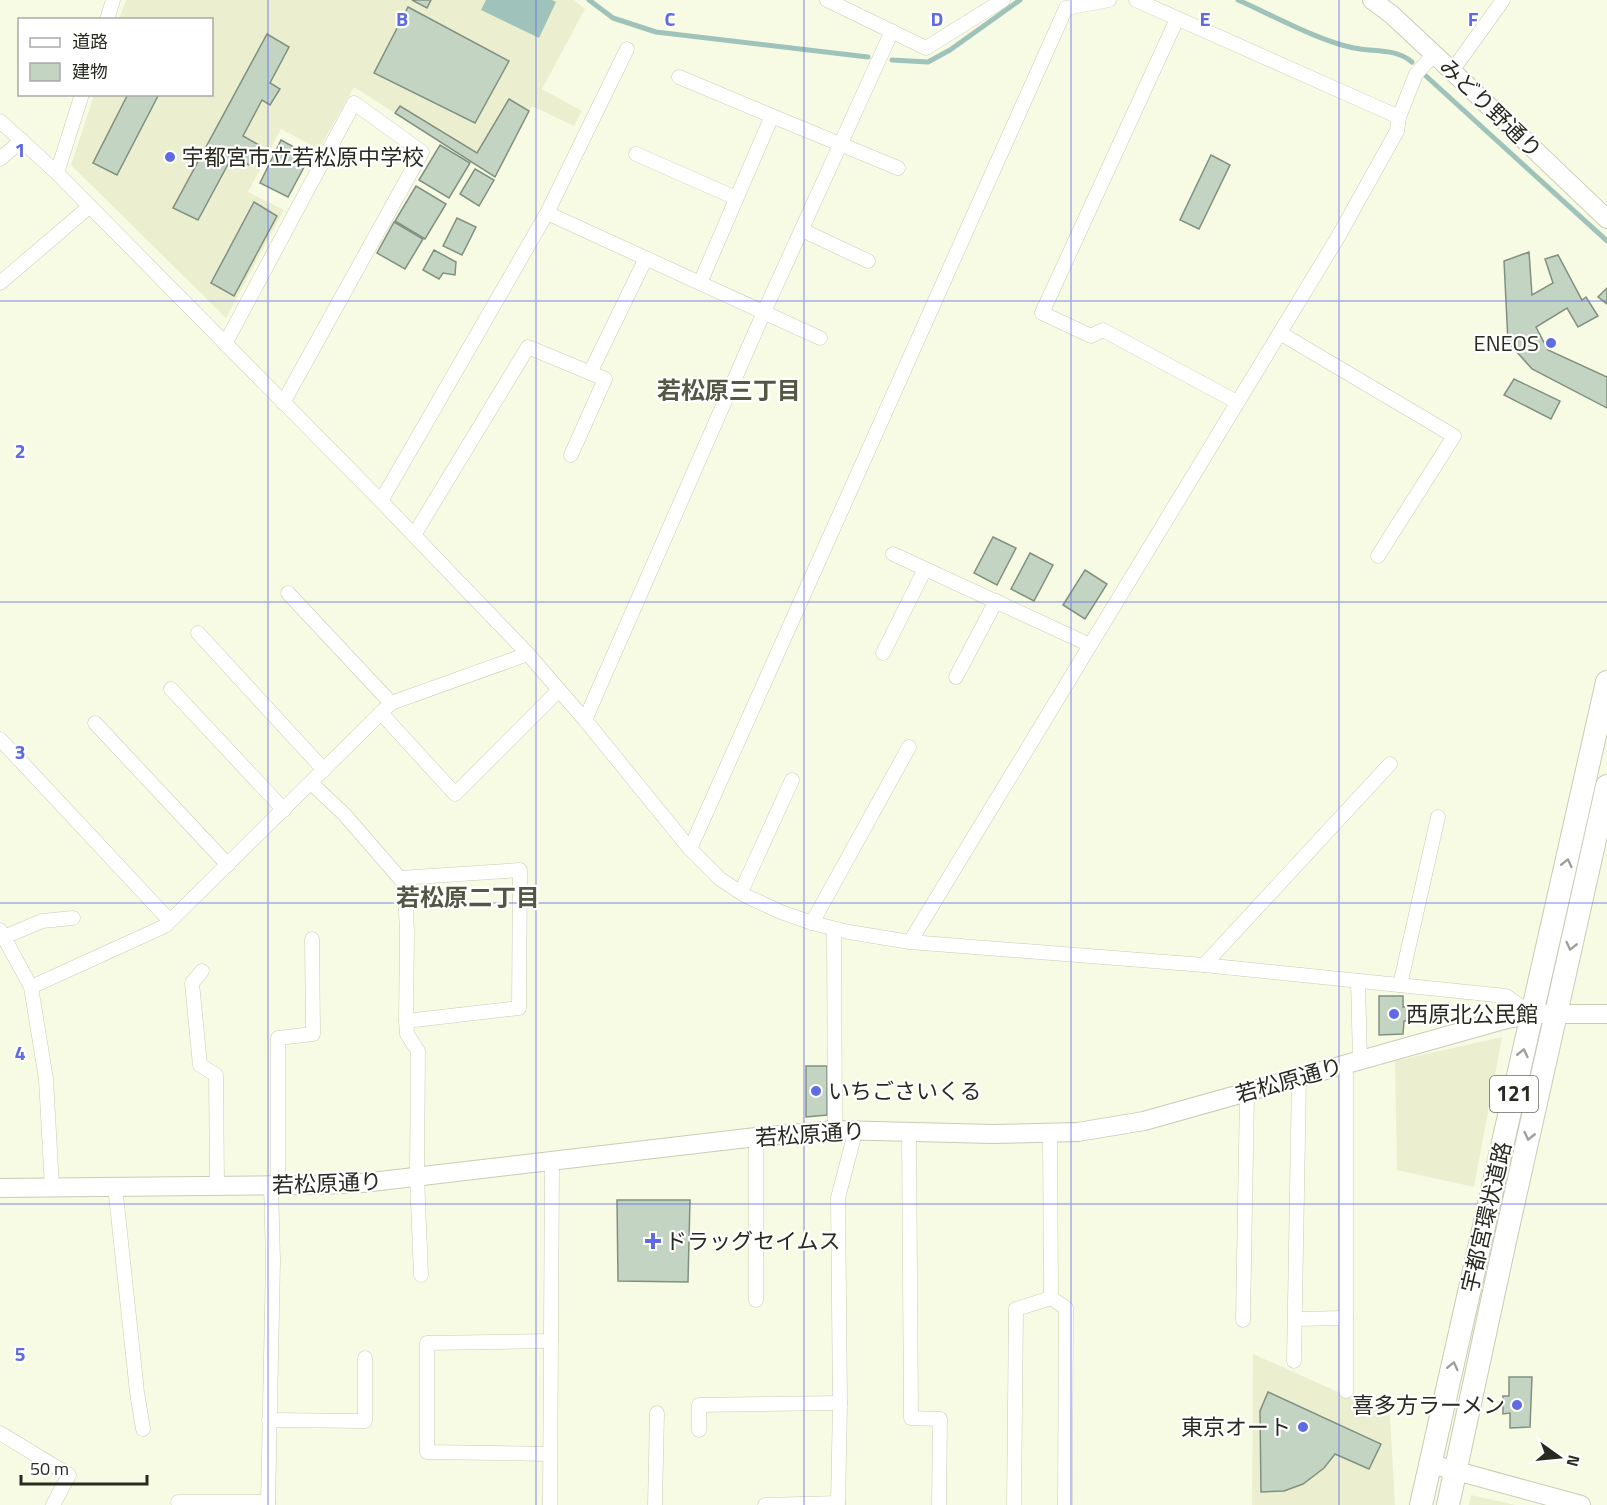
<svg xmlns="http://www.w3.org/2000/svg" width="1607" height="1505" viewBox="0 0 1607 1505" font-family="'Titillium Web','Noto Sans JP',sans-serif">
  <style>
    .built { fill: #ebefd0 }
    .water { fill: #9fc3ba }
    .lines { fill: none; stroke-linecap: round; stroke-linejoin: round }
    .stream { stroke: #9fc3ba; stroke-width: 5 }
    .building { fill: #c3d4c3; stroke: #809180; stroke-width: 1.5 }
    .minor-casing { stroke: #c9ccb5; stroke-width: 15 }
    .tertiary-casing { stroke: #c9ccb5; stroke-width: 20 }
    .trunk-casing { stroke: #c9ccb5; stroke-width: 24 }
    .minor { stroke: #fff; stroke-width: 14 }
    .tertiary { stroke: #fff; stroke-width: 18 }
    .trunk { stroke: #fff; stroke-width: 22 }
    .oneway { stroke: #9fa09c }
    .grid { fill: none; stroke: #5e6be3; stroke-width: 1.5; stroke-opacity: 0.55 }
    .poi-dot { fill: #5e6be3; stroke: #fff; stroke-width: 2 }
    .labels { text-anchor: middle; stroke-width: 4.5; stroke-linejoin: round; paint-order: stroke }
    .shield { fill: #fff; stroke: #696b64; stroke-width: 1.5 }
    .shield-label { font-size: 21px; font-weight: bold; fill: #292b22 }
    .street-label { font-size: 22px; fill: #292b22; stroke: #fff }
    .poi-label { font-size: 22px; fill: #292b22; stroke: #fff; text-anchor: start }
    .neighbourhood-label { font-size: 24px; font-weight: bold; fill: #545743; stroke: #fff }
    .grid-label { font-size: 20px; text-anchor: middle; font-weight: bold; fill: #5e6be3; stroke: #fff; stroke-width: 4.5; stroke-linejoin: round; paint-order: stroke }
  </style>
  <rect width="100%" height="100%" fill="#f8fbe3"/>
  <g class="built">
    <path d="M126,0H574L585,9L542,89L582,111L574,126L532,106L495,177L354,87L319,149L281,129L248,192L284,210L226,318L71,165L94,95L212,94V20L119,19Z"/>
    <path d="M1502,1037L1474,1187L1397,1170L1395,1061Z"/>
    <path d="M1253,1354L1390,1415L1395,1505H1252Z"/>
    <path d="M1471,1495L1516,1505H1469Z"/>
  </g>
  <path class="water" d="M486,0H552L556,2L539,38L481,10Z"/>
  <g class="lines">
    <g class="stream">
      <path d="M589,0L613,18L656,32L868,57"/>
      <path d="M1238,0C1272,15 1319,41 1354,48C1373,52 1396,48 1412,62"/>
      <path d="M892,60L928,62L950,50L1020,0"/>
      <path d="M1426,76L1607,241"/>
    </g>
  </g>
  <g class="building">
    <path d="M412,0H431L427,8Z"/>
    <path d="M408,7L509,61L475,123L374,73Z"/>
    <path d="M267,34L289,47L270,83L280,89L270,105L262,100L243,136L259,145L249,165L232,157L198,220L173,208Z"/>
    <path d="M128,94H159L117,175L93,163Z"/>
    <path d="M509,99L529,111L495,177L395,113L400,106L477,153Z"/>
    <path d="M281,140L310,156L288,197L260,183Z"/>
    <path d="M440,145L470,163L449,198L419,180Z"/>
    <path d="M1211,155L1230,165L1199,229L1180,220Z"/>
    <path d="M475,169L494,180L479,206L460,194Z"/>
    <path d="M416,186L446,204L425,239L395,221Z"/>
    <path d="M254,202L277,216L234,296L211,283Z"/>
    <path d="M457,218L476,227L462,255L443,246Z"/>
    <path d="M394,222L423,239L405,269L377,253Z"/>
    <path d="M434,250L456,262L455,275L443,273L439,279L423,270Z"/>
    <path d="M1529,252L1532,295L1553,283L1545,259L1558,255L1582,300L1586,297L1598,316L1578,327L1567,308L1536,327L1548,350L1607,377V408L1532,369L1508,342L1504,261Z"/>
    <path d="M1607,288V304L1598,297Z"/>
    <path d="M1514,379L1560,401L1551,419L1504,395Z"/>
    <path d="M993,537L1016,548L997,585L974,573Z"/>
    <path d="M1030,553L1053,565L1034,601L1011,589Z"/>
    <path d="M1085,570L1107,584L1085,619L1063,605Z"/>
    <path d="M1379,996H1403V1007H1408V1021H1404L1403,1034L1379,1035Z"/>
    <path d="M806,1066H827V1115L806,1117Z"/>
    <path d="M617,1200H690L688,1282L618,1281Z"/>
    <path d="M1509,1377H1532L1530,1427L1510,1428V1413L1503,1414V1396H1509Z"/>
    <path d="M1268,1392L1381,1444L1369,1469L1335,1454L1324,1468L1303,1484L1284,1491L1261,1492L1260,1411Z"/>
  </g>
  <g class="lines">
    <defs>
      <g id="minor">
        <path d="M827,0L926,48L1003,0"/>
        <path d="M1136,0L1399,117L1416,74L1434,54"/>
        <path d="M1177,19L1042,313L1091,336L1103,330L1237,402"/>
        <path d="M107,20L113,0"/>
        <path d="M1452,71L1503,0"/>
        <path d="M679,77L772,116"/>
        <path d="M0,121L57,173L381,501L528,654L585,720L690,849L720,879L746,896L781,912L812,923L849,932L910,942L1204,965L1506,996L1532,1014"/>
        <path d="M636,154L736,198"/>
        <path d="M0,159L22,140"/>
        <path d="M57,173L82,94"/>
        <path d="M547,213L627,49"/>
        <path d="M802,230L868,261"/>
        <path d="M0,283L89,207"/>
        <path d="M700,283L772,116L898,168"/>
        <path d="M1280,333L1454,436L1378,556"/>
        <path d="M225,344L354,103L422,152L283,403"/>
        <path d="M590,373L646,258"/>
        <path d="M381,501L547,213L820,338"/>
        <path d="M414,535L528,347L605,379L571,455"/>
        <path d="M893,554L1090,645"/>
        <path d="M288,593L391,703"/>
        <path d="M198,633L324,770"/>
        <path d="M883,653L925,569"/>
        <path d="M956,677L996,601"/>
        <path d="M171,689L284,810"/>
        <path d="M381,713L455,794L559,690"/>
        <path d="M585,720L764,312L892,31"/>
        <path d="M95,723L228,865"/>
        <path d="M0,739L170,921"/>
        <path d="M311,783L344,814L403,882L405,890L407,932L406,1021L407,1034L418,1051L417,1177L421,1275"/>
        <path d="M690,849L1066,8L1109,0"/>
        <path d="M400,878L520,870L519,1008L406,1021"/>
        <path d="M741,892L792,780"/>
        <path d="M812,923L909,747"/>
        <path d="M834,929L835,1130"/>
        <path d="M0,930L31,987L46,1079L52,1187"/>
        <path d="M4,937L42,921L73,918"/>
        <path d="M910,942L1338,237L1397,131L1399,117"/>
        <path d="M1204,965L1390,764"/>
        <path d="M202,971L192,983L200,1065L216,1075L217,1186"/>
        <path d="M1358,981L1360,1060"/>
        <path d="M1400,985L1438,817"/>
        <path d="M31,987L165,926L391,703L528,654"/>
        <path d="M1346,1064V1391"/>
        <path d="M909,1131L911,1418L940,1419L939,1505"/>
        <path d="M1050,1134L1051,1298"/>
        <path d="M278,1185V1038L313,1034L312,939"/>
        <path d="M115,1186L137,1392L143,1429"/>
        <path d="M756,1300V1137"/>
        <path d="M1295,1319L1346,1318"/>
        <path d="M1243,1320L1247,1093"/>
        <path d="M1294,1361L1299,1078"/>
        <path d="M269,1420L365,1421V1358"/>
        <path d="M699,1430V1405L840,1403"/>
        <path d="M0,1433L69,1475L53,1505"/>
        <path d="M550,1454L427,1452V1343L551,1341"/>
        <path d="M178,1502H268"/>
        <path d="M268,1505L273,1261L271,1185"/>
        <path d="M550,1505L552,1162"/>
        <path d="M655,1505L657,1413"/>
        <path d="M765,1505L838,1503"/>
        <path d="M838,1505L840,1403L838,1198L856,1129"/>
        <path d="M1014,1505L1016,1309L1051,1298L1066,1308L1065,1505"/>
      </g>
      <g id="tertiary">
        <path d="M1372,0L1391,14L1452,71L1607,219"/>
        <path d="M0,1188L319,1185L363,1183L756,1137L835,1130L993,1134L1078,1132L1144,1121L1503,1020L1532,1014H1607"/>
        <path d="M1431,1464L1581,1505"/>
      </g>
      <g id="trunk">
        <path d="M1421,1505L1607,682"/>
        <path d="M1448,1505L1505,1241L1607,786"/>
      </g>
    </defs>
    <use href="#minor" class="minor-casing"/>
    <use href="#tertiary" class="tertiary-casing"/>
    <use href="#trunk" class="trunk-casing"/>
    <use href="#minor" class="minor"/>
    <use href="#tertiary" class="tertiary"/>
    <use href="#trunk" class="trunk"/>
  </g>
  <defs><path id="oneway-chevron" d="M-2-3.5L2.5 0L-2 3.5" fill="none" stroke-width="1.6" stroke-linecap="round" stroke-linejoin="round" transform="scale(1.5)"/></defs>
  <g class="oneway">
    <use href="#oneway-chevron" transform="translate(1567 863) rotate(-77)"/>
    <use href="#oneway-chevron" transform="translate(1571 946) rotate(103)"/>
    <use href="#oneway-chevron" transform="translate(1523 1053) rotate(-77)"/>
    <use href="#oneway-chevron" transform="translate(1529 1136) rotate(103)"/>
    <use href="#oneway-chevron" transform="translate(1453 1366) rotate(-77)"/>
  </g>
  <path class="grid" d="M268,0V1505M536,0V1505M804,0V1505M1071,0V1505M1339,0V1505M0,301H1607M0,602H1607M0,903H1607M0,1204H1607"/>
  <g class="poi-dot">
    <circle cx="170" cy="157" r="6"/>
    <circle cx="1551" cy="343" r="6"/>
    <circle cx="1394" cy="1014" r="6"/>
    <circle cx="816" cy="1091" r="6"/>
    <path d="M650 1232h6v6h6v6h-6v6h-6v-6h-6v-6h6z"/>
    <circle cx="1517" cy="1405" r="6"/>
    <circle cx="1303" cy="1427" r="6"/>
  </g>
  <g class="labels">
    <rect class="shield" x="1490" y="1076" width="48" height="36" rx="4.5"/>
    <g class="shield-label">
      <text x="1514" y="1101">121</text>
    </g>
    <g class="street-label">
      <text transform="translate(1491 108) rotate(44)" y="8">みどり野通り</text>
      <text transform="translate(1289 1080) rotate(-16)" y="8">若松原通り</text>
      <text transform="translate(810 1134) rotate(-4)" y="8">若松原通り</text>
      <text transform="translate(327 1183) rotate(-2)" y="8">若松原通り</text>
      <text transform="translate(1486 1217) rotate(-77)" y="8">宇都宮環状道路</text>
    </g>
    <g class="poi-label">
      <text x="182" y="165">宇都宮市立若松原中学校</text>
      <text x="1539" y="351" text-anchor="end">ENEOS</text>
      <text x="1406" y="1022">西原北公民館</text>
      <text x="828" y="1099">いちごさいくる</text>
      <text x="665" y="1249">ドラッグセイムス</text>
      <text x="1505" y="1413" text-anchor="end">喜多方ラーメン</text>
      <text x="1291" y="1435" text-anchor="end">東京オート</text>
    </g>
    <g class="neighbourhood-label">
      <text x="729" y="399">若松原三丁目</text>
      <text x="468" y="906">若松原二丁目</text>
    </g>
  </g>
  <g class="grid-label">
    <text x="402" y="26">B</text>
    <text x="670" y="26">C</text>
    <text x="937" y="26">D</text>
    <text x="1205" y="26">E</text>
    <text x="1473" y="26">F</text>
    <text x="20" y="157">1</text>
    <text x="20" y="458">2</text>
    <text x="20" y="759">3</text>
    <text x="20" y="1060">4</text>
    <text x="20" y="1361">5</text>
  </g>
  <rect x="18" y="18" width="195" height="78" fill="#ffffff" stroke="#a9aaa7" stroke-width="1.5"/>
  <rect x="30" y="38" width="30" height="9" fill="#ffffff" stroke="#a9aaa7" stroke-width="1.5"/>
  <text x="72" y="48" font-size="18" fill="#292b22">道路</text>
  <rect x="30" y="63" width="30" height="18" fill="#c3d4c3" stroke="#a9aaa7" stroke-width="1.5"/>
  <text x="72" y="78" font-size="18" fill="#292b22">建物</text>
  <g transform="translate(1559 1457) rotate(105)" stroke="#ffffff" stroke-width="4.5" paint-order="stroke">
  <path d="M0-4.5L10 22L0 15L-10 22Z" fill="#292b22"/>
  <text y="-9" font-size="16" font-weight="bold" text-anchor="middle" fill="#292b22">N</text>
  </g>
  <path d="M21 1475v9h126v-9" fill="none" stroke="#292b22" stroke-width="3"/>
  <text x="30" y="1475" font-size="18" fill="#292b22" stroke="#ffffff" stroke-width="4.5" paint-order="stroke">50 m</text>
</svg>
